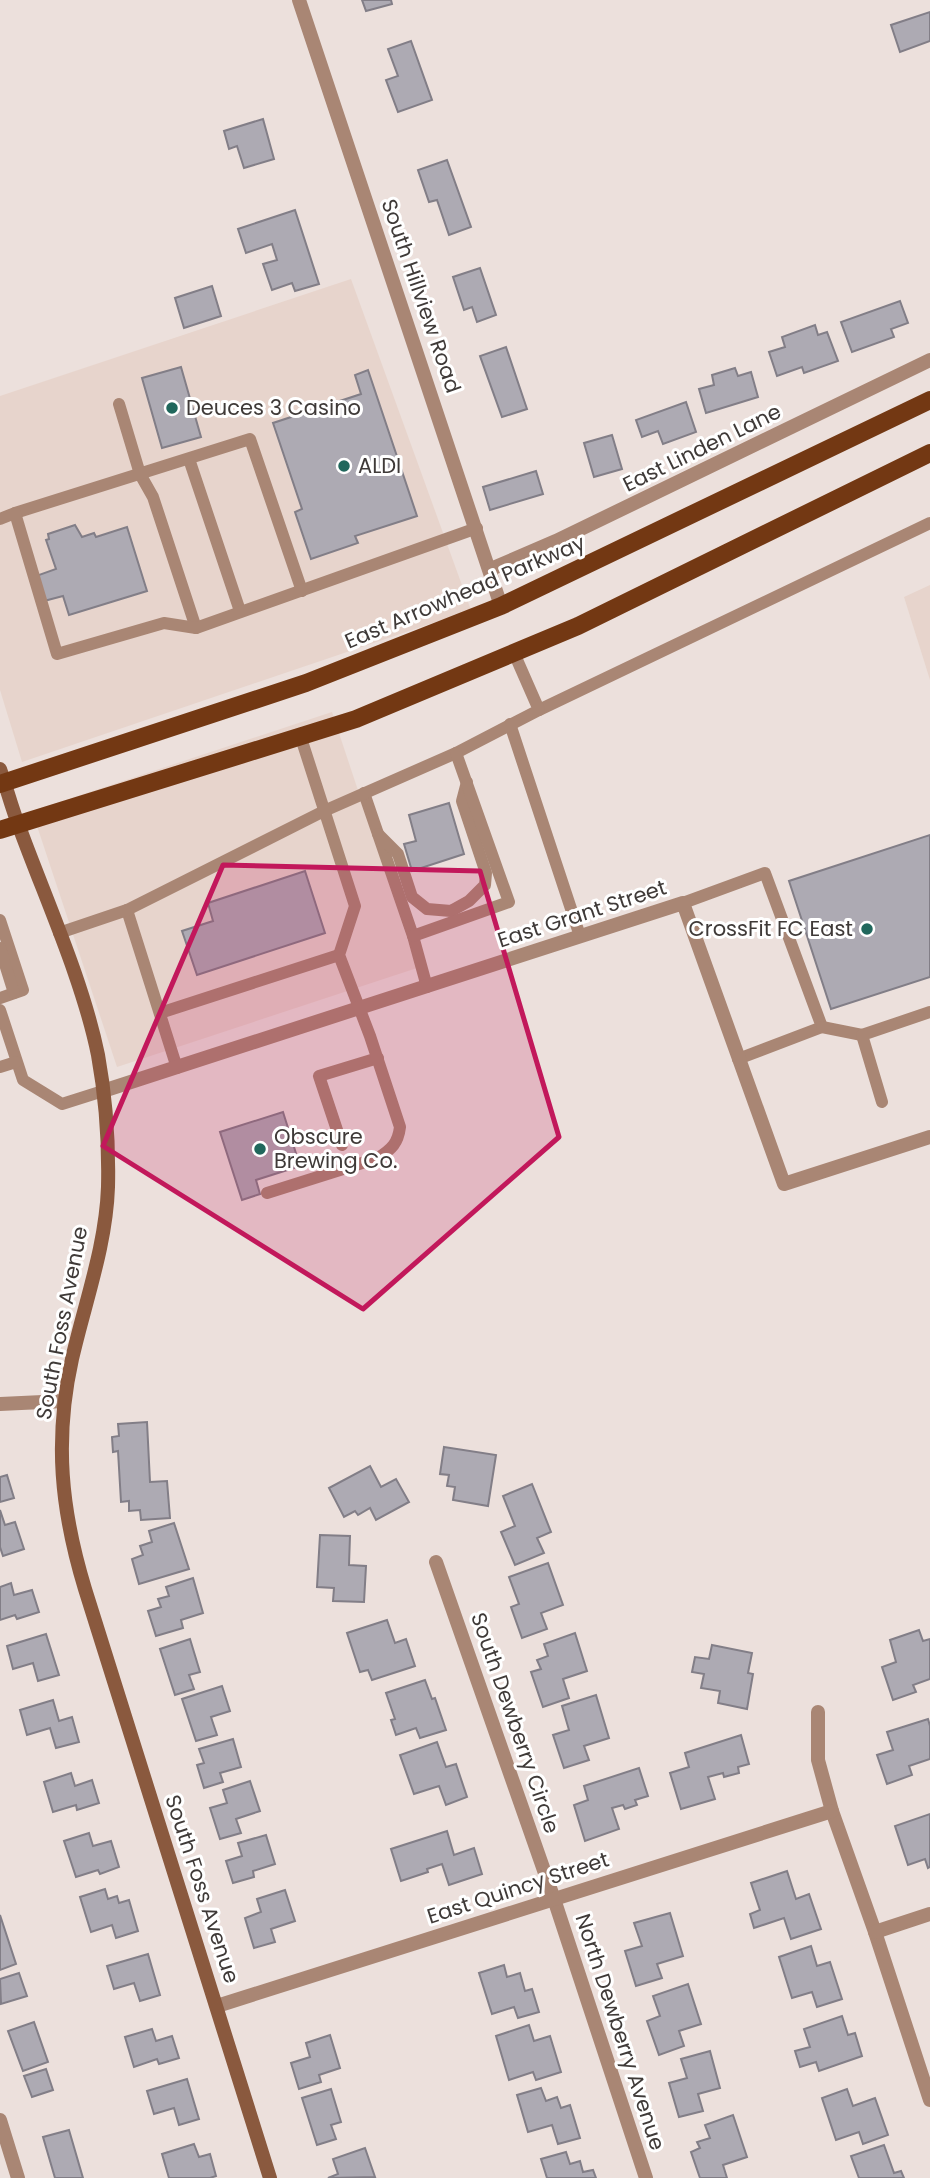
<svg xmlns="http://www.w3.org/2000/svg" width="930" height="2178" viewBox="0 0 930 2178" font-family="Poppins,sans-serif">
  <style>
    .built { fill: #e7d4cc }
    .building { fill: #adaab3; stroke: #827e87; stroke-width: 2 }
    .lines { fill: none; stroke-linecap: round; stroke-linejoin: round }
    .lane { stroke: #a98674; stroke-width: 12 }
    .street { stroke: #a98674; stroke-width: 14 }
    .secondary { stroke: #8a593e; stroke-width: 14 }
    .primary { stroke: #733813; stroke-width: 18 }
    .marked { fill: #c2185b; fill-opacity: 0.2; stroke: #c2185b; stroke-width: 5; stroke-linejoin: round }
    .poi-dot { fill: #20675c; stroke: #fff; stroke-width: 2.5 }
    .labels { text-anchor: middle; stroke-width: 6; stroke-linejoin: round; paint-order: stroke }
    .street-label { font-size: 21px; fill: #3f3a38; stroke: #fff }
    .poi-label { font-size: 21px; fill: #3f3a38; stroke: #fff; text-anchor: start }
  </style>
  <rect width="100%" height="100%" fill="#ece0dc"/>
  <g class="built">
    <path d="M351,279L471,610L22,762L0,690V396Z"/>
    <path d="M930,585V680L904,597Z"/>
    <path d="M332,712L417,968L117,1067L32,811Z"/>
  </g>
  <g class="building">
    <path d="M362,0H391L392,4L366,11Z"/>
    <path d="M930,12V41L900,52L891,25Z"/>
    <path d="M411,41L432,100L398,112L386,80L398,76L388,49Z"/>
    <path d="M263,119L274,159L244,168L237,146L229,149L224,131Z"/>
    <path d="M447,160L471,227L449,235L437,200L429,202L418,170Z"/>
    <path d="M295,210L319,284L295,291L292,283L272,290L263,264L277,260L272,244L246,253L238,229Z"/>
    <path d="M480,268L496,315L477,322L472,307L464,310L453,277Z"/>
    <path d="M212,286L221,316L184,328L175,298Z"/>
    <path d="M900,301L908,323L891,329L894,337L852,352L841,322Z"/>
    <path d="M815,325L818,335L827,332L838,361L804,373L802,367L777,376L769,352L785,347L782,337Z"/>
    <path d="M506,347L527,409L502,417L480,356Z"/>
    <path d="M181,367L201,437L162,448L142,378Z"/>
    <path d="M735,368L738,376L751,372L758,397L706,413L699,389L714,385L712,375Z"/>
    <path d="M368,370L417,516L355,536L358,543L311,559L295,512L302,509L273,423L361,394L355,375Z"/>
    <path d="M686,402L696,432L663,444L658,431L642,437L636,420Z"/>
    <path d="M612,435L622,469L594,477L584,443Z"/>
    <path d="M536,471L543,494L490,510L483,487Z"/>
    <path d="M75,525L82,537L94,533L96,537L127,527L147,591L69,615L63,596L44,601L36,576L56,569L46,540L49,539L48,534Z"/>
    <path d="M449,803L464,854L412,871L404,844L416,841L409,815Z"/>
    <path d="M930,835V977L831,1009L789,881Z"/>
    <path d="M305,871L325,933L197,975L182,931L213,921L208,903Z"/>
    <path d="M283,1112L300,1166L256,1180L260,1194L242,1200L220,1132Z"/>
    <path d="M147,1422L150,1482L167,1481L170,1518L141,1520L140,1510L129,1511V1501L121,1502L118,1451L113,1452L112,1437L119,1436L118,1424Z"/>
    <path d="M444,1447L496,1455L488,1506L453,1500L455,1487L447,1486L449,1475L440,1474Z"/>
    <path d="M370,1466L381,1487L396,1479L409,1502L376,1520L370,1508L358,1515L355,1511L344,1517L329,1488Z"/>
    <path d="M7,1475L14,1498L0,1502V1477Z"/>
    <path d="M532,1484L551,1532L537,1538L544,1553L515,1565L501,1532L515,1526L503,1496Z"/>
    <path d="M0,1510L5,1525L15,1522L24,1549L3,1556L0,1547Z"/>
    <path d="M174,1523L189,1569L139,1584L132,1559L143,1555L140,1546L152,1542L149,1531Z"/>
    <path d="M320,1535L350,1536L349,1565L366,1566L364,1602L333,1601L334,1588L317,1587Z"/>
    <path d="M548,1563L563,1605L541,1613L547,1629L522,1638L511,1607L519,1604L509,1577Z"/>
    <path d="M193,1578L203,1613L181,1620L183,1628L156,1636L148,1611L161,1607L158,1599L169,1596L166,1587Z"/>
    <path d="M11,1583L14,1595L32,1590L39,1612L17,1619L15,1615L0,1620V1587Z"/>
    <path d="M387,1620L395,1643L406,1639L415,1666L372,1680L368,1670L360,1672L347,1633Z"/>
    <path d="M919,1630L923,1641L930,1639V1679L913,1685L916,1692L893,1700L882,1667L896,1662L890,1640Z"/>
    <path d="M575,1633L587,1671L563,1679L569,1698L543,1707L531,1672L541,1669L537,1660L548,1656L544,1644Z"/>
    <path d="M46,1634L59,1675L38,1681L33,1663L13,1669L7,1646Z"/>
    <path d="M190,1639L200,1672L189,1675L194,1689L175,1695L160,1649Z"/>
    <path d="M712,1645L752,1653L748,1673L753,1674L747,1709L718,1703L720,1691L701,1688L704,1674L692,1672L695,1657L709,1659Z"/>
    <path d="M425,1680L432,1699L435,1698L446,1730L420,1738L416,1728L396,1735L391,1720L395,1719L386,1693Z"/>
    <path d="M222,1686L230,1711L211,1717L217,1735L196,1741L182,1699Z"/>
    <path d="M596,1695L609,1738L584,1746L589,1760L564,1768L553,1735L569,1730L562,1706Z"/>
    <path d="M53,1700L59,1721L72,1717L79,1742L56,1748L50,1728L27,1735L20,1710Z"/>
    <path d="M928,1719L930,1726V1759L909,1766L912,1775L887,1784L877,1755L893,1750L887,1732Z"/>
    <path d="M741,1735L749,1764L738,1767L739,1773L724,1777L723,1773L708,1777L715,1799L681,1809L670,1773L689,1767L685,1753Z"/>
    <path d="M233,1739L241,1767L220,1773L223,1782L204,1788L197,1765L204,1763L199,1749Z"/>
    <path d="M437,1742L446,1767L456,1764L467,1797L446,1805L439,1786L414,1794L400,1755Z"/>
    <path d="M639,1768L648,1796L635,1800L637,1805L625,1809L623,1805L612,1808L619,1829L585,1841L574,1805L588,1800L584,1786Z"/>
    <path d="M71,1773L75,1786L92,1780L99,1803L77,1810L76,1805L53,1812L44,1782Z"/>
    <path d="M250,1781L260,1811L236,1819L241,1833L220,1839L210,1808L227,1803L223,1790Z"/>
    <path d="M930,1814V1867L928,1868L925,1859L908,1865L895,1826Z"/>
    <path d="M447,1831L454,1855L474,1848L482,1874L449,1885L442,1864L427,1869L428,1872L401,1881L391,1849Z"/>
    <path d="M89,1833L93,1846L111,1841L119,1867L100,1874L98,1870L76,1877L64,1841Z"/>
    <path d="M266,1835L275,1864L253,1871L254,1877L233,1883L226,1861L242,1856L238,1843Z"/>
    <path d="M787,1871L796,1899L809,1894L821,1929L791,1939L784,1918L754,1928L750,1914L760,1910L751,1883Z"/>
    <path d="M105,1889L108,1899L117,1896L119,1903L129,1900L138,1931L116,1938L112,1925L91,1932L80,1897Z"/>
    <path d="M285,1890L295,1921L271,1929L275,1942L254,1948L245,1918L261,1912L257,1899Z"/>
    <path d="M670,1913L683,1956L657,1964L662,1978L636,1986L625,1951L642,1946L634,1923Z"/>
    <path d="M0,1915L16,1964L0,1970Z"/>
    <path d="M811,1946L817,1966L830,1962L842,1999L817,2007L812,1992L792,1998L779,1957Z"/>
    <path d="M148,1954L160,1995L140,2001L134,1983L114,1989L107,1966Z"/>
    <path d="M504,1965L507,1977L520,1973L525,1991L532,1989L539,2012L518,2018L514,2007L492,2014L479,1973Z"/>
    <path d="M19,1973L27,1996L1,2004L0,1979Z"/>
    <path d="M688,1984L701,2024L679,2031L684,2046L659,2055L647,2021L660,2016L653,1996Z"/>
    <path d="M842,2016L848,2035L855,2033L862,2056L819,2071L816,2062L800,2067L795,2051L810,2047L804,2029Z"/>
    <path d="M34,2022L48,2062L23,2071L8,2031Z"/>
    <path d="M529,2025L534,2041L550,2036L561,2072L536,2080L533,2072L509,2080L496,2036Z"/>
    <path d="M152,2029L156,2041L172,2036L179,2058L159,2064L157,2059L134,2067L125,2037Z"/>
    <path d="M330,2035L340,2068L319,2075L321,2082L299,2089L291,2063L310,2057L306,2043Z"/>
    <path d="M710,2051L720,2088L698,2094L703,2111L679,2117L669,2083L687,2078L681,2059Z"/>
    <path d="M46,2069L53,2090L32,2097L24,2076Z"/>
    <path d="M187,2079L199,2119L179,2125L174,2108L154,2114L147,2091Z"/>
    <path d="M541,2088L546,2101L557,2097L561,2108L570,2105L580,2138L558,2144L552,2125L528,2132L517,2095Z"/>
    <path d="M331,2089L341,2122L331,2125L336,2139L317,2145L302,2098Z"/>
    <path d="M847,2089L853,2106L875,2098L888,2135L863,2144L859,2132L836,2140L822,2098Z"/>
    <path d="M733,2115L747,2157L723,2165L727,2178H700L691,2152L700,2148L697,2142L710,2138L705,2125Z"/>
    <path d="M69,2130L83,2178H55L43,2137Z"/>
    <path d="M194,2144L199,2157L210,2154L216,2176L210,2178H169L162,2154Z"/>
    <path d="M884,2145L894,2173L901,2171L904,2178H859L851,2156Z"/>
    <path d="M365,2148L375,2177L328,2178L338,2174L333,2159Z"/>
    <path d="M566,2152L570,2164L580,2161L583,2172L593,2170L596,2178H547L541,2159Z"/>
  </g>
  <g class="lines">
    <g class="lane">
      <path d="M119,404L140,474L153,497L196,628"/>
      <path d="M189,459L240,611"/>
      <path d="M15,513L250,439L302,591"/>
      <path d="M0,519L15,513L57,654L164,623L196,628L477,528"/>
      <path d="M539,710L930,523"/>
      <path d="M510,724L580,936"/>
      <path d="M364,793L413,936L427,987"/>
      <path d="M378,834L398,854L412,897L427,909L451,911L469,901L485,885L486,873L462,801L467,782"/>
      <path d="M683,903L765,873L822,1027L738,1059"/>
      <path d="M127,910L177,1068"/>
      <path d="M0,920L23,990L0,998"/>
      <path d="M59,933L127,910L324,811L456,753L539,710L514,653"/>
      <path d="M413,936L509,902L456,753"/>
      <path d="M0,948L14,993"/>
      <path d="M0,1010L23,1080L62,1104L103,1091"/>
      <path d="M160,1013L339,955"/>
      <path d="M822,1027L862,1035"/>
      <path d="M0,1067L16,1062"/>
      <path d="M882,1102L862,1035L930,1012"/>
      <path d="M342,1145L319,1076L378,1058"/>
      <path d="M267,1193L378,1158C392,1149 398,1143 400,1127L370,1036L339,955L355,906L301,738"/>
    </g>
    <g class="street">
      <path d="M299,0L501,606"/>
      <path d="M491,569L556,541L930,360"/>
      <path d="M103,1091L683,903L784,1184L930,1137"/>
      <path d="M0,1404L64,1401"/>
      <path d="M436,1562L554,1899L646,2178"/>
      <path d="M818,1712V1760L832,1811L875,1932L930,2100"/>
      <path d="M875,1932L930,1914"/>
      <path d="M217,2006L832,1811"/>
      <path d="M0,2120L18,2178"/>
    </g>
    <path class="secondary" d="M0,769C7,789 12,809 20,829C46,900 83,981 98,1055C106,1099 109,1143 108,1187C106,1246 85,1302 72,1359C54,1440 61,1510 85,1589L270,2178"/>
    <g class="primary">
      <path d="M0,784L306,683L501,606L930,400"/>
      <path d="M0,830L356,719L578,626L930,453"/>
    </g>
  </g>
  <path class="marked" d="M223,865L480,871L559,1137L363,1309L103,1146Z"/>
  <g class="poi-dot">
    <circle cx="172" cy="408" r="7"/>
    <circle cx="344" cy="466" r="7"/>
    <circle cx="867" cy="929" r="7"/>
    <circle cx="260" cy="1149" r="7"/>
  </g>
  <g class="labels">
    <g class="street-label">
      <text transform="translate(421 296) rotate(71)" y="7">South Hillview Road</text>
      <text transform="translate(702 448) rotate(-26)" y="7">East Linden Lane</text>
      <text transform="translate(465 592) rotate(-23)" y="7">East Arrowhead Parkway</text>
      <text transform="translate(582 914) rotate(-18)" y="7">East Grant Street</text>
      <text transform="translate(62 1323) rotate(-79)" y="7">South Foss Avenue</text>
      <text transform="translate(515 1723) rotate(71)" y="7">South Dewberry Circle</text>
      <text transform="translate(518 1888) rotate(-18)" y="7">East Quincy Street</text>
      <text transform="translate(202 1889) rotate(72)" y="7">South Foss Avenue</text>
      <text transform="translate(620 2032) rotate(72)" y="7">North Dewberry Avenue</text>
    </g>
    <g class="poi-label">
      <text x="186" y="415">Deuces 3 Casino</text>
      <text x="358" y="473">ALDI</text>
      <text x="853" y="936" text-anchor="end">CrossFit FC East</text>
      <text x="274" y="1144">Obscure<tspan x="274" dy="24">Brewing Co.</tspan></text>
    </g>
  </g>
</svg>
